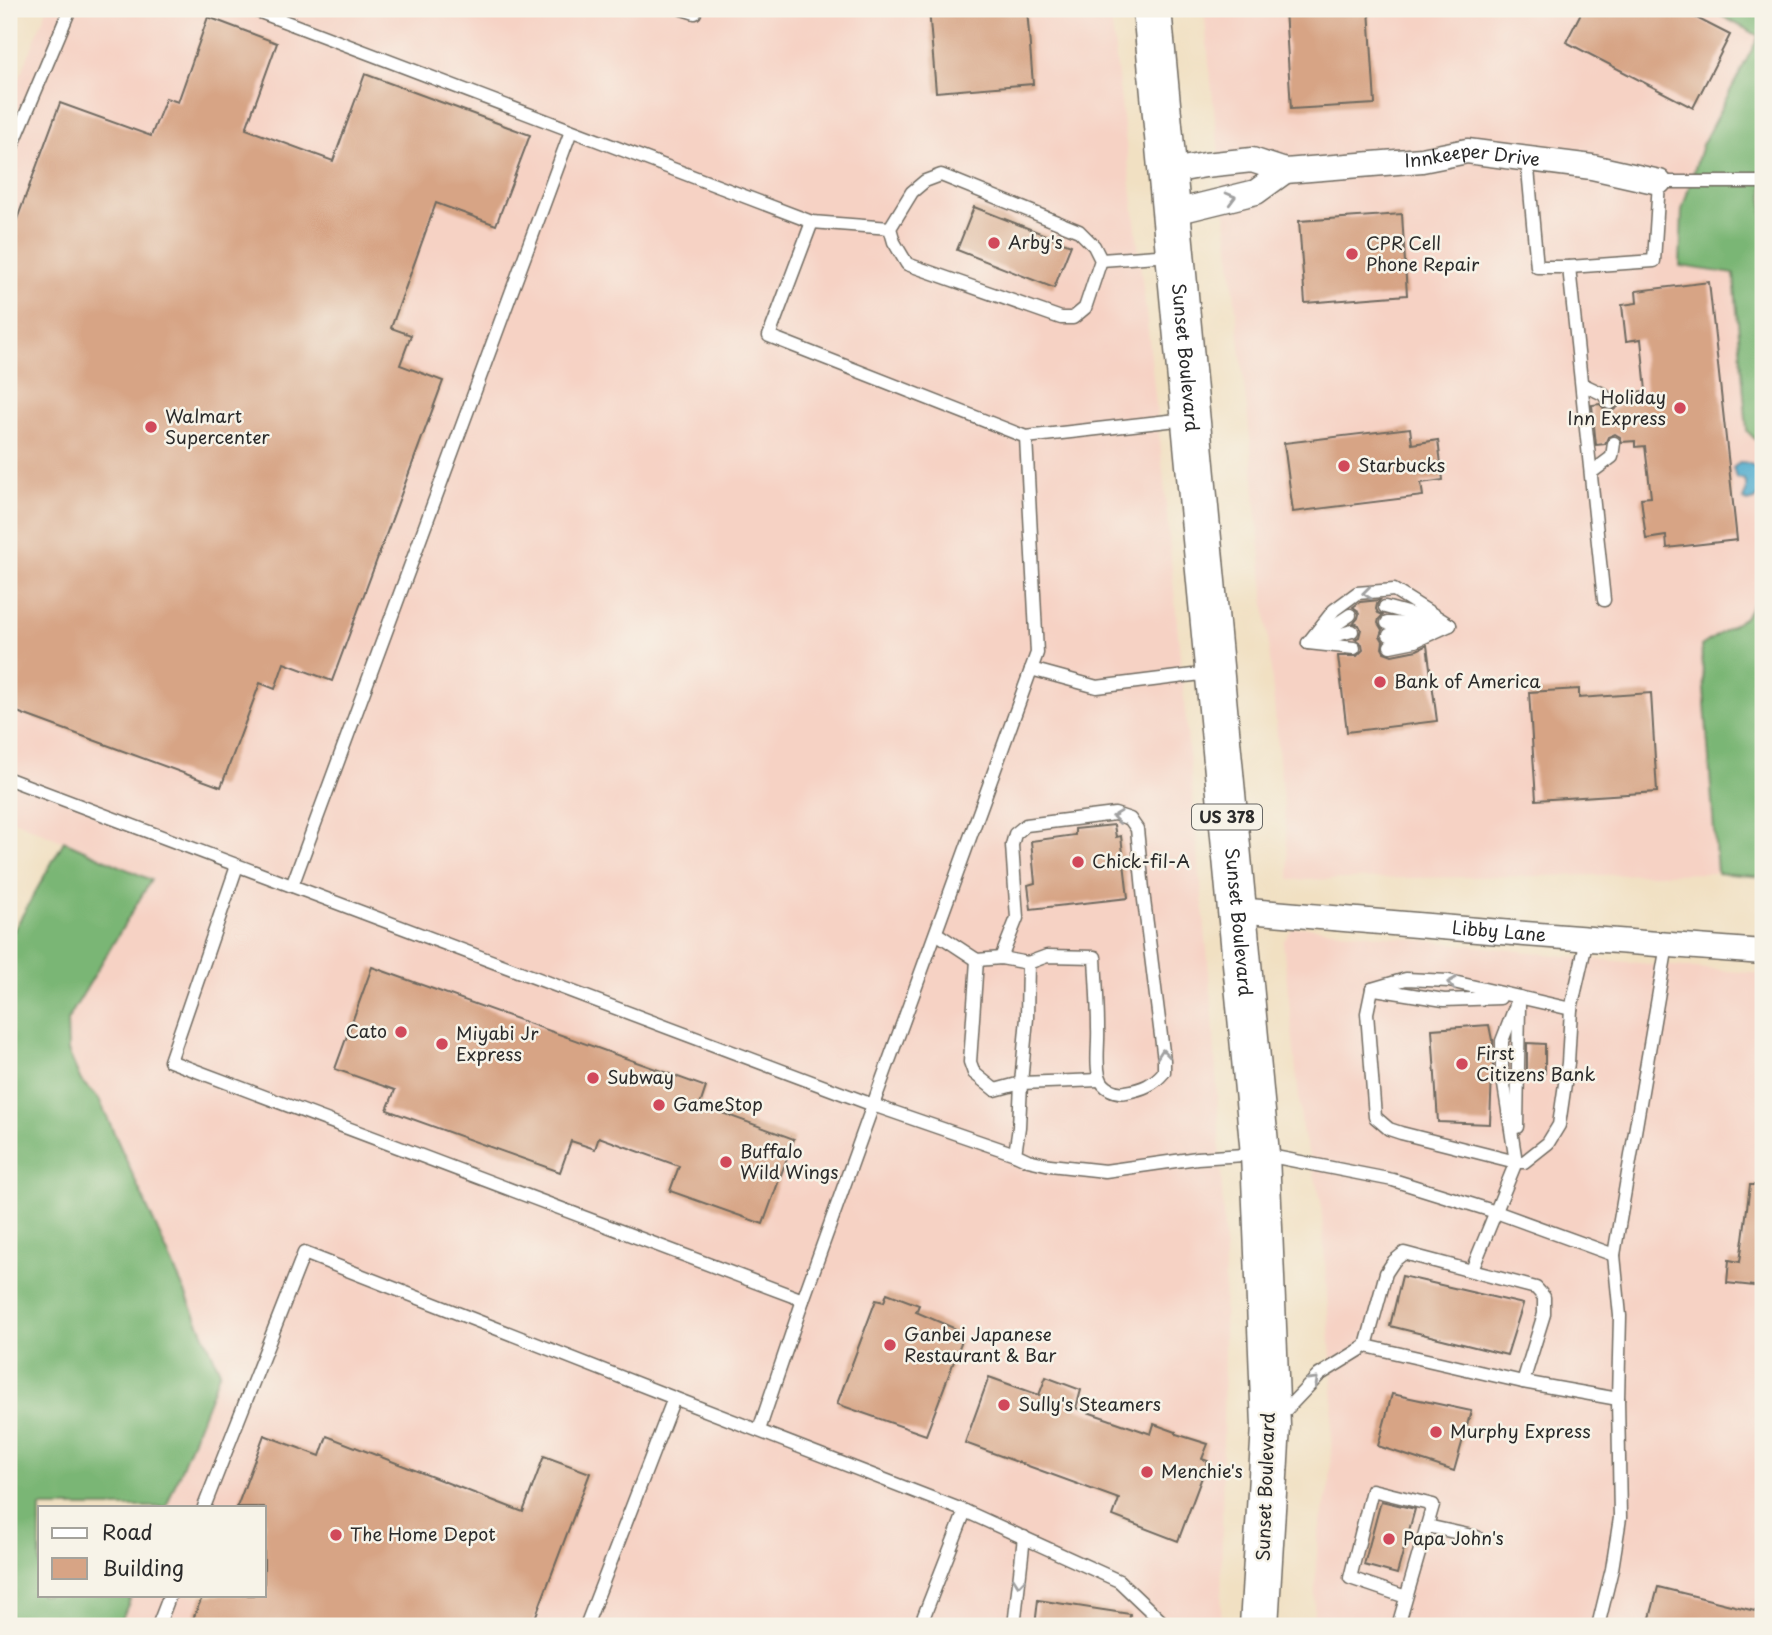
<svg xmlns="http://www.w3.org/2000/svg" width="1772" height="1635" viewBox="0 0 1772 1635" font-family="'Playpen Sans',sans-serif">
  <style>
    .built { fill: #f6d2c4 }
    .forest { fill: #7ab674; stroke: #527050; stroke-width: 2 }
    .water { fill: #50acce; stroke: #3e6c7c; stroke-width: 2 }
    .building { fill: #d7a485 }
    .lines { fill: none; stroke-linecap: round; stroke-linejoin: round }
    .lane-casing { stroke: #706a60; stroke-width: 15 }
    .street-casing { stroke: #706a60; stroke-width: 27 }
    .primary-casing { stroke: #706a60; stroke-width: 41 }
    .lane { stroke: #fff; stroke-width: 12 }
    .street { stroke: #fff; stroke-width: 24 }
    .primary { stroke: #fff; stroke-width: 38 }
    .oneway { stroke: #a0a0a0 }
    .poi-dot { fill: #d1495b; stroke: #f7f3e8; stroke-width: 2.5 }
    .labels { text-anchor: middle; stroke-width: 5; stroke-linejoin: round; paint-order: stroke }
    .shield { fill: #f7f3e8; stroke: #686764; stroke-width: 2 }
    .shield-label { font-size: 16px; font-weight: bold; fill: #2b2b2b }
    .street-label { font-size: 18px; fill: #2b2b2b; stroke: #f7f3e8 }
    .poi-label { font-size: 18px; fill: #2b2b2b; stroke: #f7f3e8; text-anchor: start }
  </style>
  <rect width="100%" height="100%" fill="#f7f3e8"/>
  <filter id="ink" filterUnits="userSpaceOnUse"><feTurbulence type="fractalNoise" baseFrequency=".0143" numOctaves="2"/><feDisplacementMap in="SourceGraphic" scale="14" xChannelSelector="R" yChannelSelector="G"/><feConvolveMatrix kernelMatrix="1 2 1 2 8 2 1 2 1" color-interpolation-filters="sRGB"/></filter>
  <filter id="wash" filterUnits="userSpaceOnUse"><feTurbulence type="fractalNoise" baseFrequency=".00686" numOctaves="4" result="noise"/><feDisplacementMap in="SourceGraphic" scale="28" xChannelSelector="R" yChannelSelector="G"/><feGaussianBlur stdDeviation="1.57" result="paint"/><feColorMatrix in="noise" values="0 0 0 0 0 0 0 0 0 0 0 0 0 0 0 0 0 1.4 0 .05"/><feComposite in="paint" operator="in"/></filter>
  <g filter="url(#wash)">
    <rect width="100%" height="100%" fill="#f1e0c2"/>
    <g class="built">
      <path d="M47,9H1110L1147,321L1163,471L1213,1015L1225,1248L1221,1626H119L132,1595H264V1507H166L220,1371L99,1099L81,1081L68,1051L67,1021L150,880L9,818V104Z"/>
      <path d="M1204,9H1709L1759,36L1702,145L1682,210L1680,266L1734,274L1747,430L1763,447V588L1745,617L1701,646L1717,873L1290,880L1250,438L1209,63Z"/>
      <path d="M1305,927L1583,958L1763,974V1626H1313L1318,1536L1330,1481L1333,1391L1321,1200L1302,1129L1283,942L1293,928Z"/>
    </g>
    <g class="forest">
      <path d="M1709,9H1763V447L1747,431L1734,274L1680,266L1682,210L1702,145L1759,36Z"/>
      <path d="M1763,588V877L1717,873L1701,646L1745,617Z"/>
      <path d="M64,841L151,880L67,1021L68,1051L81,1081L99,1099L220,1371L166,1507H40V1595H132L119,1626H9V939Z"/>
    </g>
    <path class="water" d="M1740,462C1754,462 1767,474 1762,490C1761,494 1758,497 1755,500L1747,502L1743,500L1746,492V482L1743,479L1736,478L1733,468Z"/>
    <g id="blocks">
      <g class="building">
        <path d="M929,9H1027L1033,84L936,92Z"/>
        <path d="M1285,9H1369L1375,104L1291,109Z"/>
        <path d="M1583,9H1679L1730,35L1693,108L1566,42Z"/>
        <path d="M208,17L277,43L246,129L333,161L365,74L530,135L496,225L436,203L391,328L411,335L400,365L443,381L332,681L284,663L275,689L260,683L221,787L9,709V241L60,103L151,136L166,98L178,102Z"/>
        <path d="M974,207L1071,245L1054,288L957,250Z"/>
        <path d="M1402,214L1407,295L1305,303L1299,221Z"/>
        <path d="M1709,282L1737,540L1667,548L1666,536L1646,539L1641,498L1651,497L1645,446L1635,447V441L1622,442L1620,437L1615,434L1608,437L1605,444L1596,445L1592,405L1600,404L1606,411H1612L1618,407L1619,402L1635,400L1634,392L1646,391L1641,339L1626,341L1622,305L1637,303L1636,291Z"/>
        <path d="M1410,428L1412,444L1438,440L1443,480L1421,483L1423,496L1293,512L1284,443Z"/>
        <path d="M1380,600L1377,604L1376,609L1378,613L1383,615L1379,619L1378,623L1382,630L1380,636L1383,641L1382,648L1384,652L1392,655L1417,650L1427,645L1437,721L1347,732L1338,656H1357L1363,650L1362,644L1355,639L1359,637L1361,629L1359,625L1354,623L1358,618L1359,614L1357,610L1353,607L1360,602Z"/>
        <path d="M1579,689V698L1651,693L1657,792L1536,800L1529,692Z"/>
        <path d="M1114,825L1116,837L1121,836L1128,898L1031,909L1028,885L1035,883L1031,841L1075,835V829Z"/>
        <path d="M372,967L706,1087L700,1105L794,1139L763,1224L670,1191L679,1166L599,1137L595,1149L571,1141L560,1172L387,1110L395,1090L335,1069Z"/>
        <path d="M1489,1025L1492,1040H1493V1072H1492L1490,1124L1438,1122L1432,1029Z"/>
        <path d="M1527,1043L1545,1044V1073H1527Z"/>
        <path d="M1750,1185H1763V1287L1727,1283L1729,1260L1740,1262Z"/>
        <path d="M1402,1276L1523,1304L1507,1355L1390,1326Z"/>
        <path d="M887,1293L919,1305L916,1312L956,1329L953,1337L962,1340L926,1435L837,1404L876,1300L884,1302Z"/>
        <path d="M989,1377L1039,1395L1046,1377L1081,1390L1076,1408L1151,1434L1154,1424L1176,1432V1434L1208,1444L1202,1459L1208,1461L1178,1541L1113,1516L1119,1499L965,1443Z"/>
        <path d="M1392,1394L1471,1411L1454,1471L1378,1446Z"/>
        <path d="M264,1435L320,1456L327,1436L523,1512L544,1456L590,1473L532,1626H190L203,1595H264V1507H237Z"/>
        <path d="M1381,1501L1415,1509L1397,1574L1364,1565Z"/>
        <path d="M1658,1587L1763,1613V1626H1648Z"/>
        <path d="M1038,1600L1130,1614L1129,1626H1035Z"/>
      </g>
    </g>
  </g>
  <g filter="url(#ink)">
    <use href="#blocks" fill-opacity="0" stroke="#706a60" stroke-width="2"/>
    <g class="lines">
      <defs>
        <g id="lane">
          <path d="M252,9L812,222L890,228"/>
          <path d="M682,9L695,13"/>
          <path d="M571,131L292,886L873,1105L1037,653L1026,437L1186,419"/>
          <path d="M9,154L70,9"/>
          <path d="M1527,158L1537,267H1569L1654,261L1659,182H1763"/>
          <path d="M941,175L1079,231L1094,246L1101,260L1085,308L1073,318H1061L907,264L894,242L890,228L912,192L925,181Z"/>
          <path d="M812,222L769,336L1026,437"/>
          <path d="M1101,260L1171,255"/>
          <path d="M1569,267L1604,600"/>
          <path d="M1582,384L1603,394L1610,403"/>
          <path d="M1592,472L1612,457L1614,443"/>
          <path d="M1385,607L1436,621"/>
          <path d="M1387,623L1429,624"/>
          <path d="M1389,635L1419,630"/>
          <path d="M1317,637L1350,615"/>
          <path d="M1319,640L1352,631"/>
          <path d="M1308,643L1334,610L1357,593L1394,590L1450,625"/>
          <path d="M1308,643L1354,648"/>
          <path d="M1390,646L1415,641L1450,625"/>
          <path d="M1031,669L1097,687L1209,673"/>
          <path d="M9,779L292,886"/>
          <path d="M237,866L170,1061L803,1300L873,1105L1015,1154L1028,1160L1050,1165L1105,1171L1197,1158L1260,1154L1393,1180L1496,1212L1614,1255"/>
          <path d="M936,933L977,960L1001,958L1028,963"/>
          <path d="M1001,958L1017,918L1012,845L1015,834L1026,825L1115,814L1130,819L1137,829L1144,900L1164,1060V1072C1153,1085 1143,1089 1126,1092C1116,1094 1103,1088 1100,1078C1095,1066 1099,1042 1098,1028C1098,1004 1096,980 1095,957L1047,956L1028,963L1027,1018L1021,1083L1019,1127L1015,1154"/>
          <path d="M977,960L970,1062L974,1073L995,1090L1021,1083L1100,1080"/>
          <path d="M1372,989L1367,1013L1375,1117L1389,1129L1401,1133L1516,1162L1472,1270"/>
          <path d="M1372,989L1406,979L1449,981L1571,1009L1587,939"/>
          <path d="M1375,989L1444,1000L1500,998"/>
          <path d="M1517,1127L1519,1005"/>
          <path d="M1516,1162H1524L1548,1143L1559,1125L1568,1063L1571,1009"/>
          <path d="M1516,1162L1502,1072V1041L1519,997"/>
          <path d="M1366,1346L1386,1273L1394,1261L1404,1253L1536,1288L1544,1297V1314L1523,1382"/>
          <path d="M1279,1417L1319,1375L1366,1346L1523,1382L1618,1399"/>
          <path d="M759,1430L803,1300"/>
          <path d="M204,1507L304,1253L674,1398"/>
          <path d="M965,1511L1119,1581L1160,1620"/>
          <path d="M1427,1526L1477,1537"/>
          <path d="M158,1626L170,1595"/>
          <path d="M586,1626L674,1398L965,1511L920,1626"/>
          <path d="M1014,1626L1024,1537"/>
          <path d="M1398,1626L1433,1505L1372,1490L1350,1578L1406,1597"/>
          <path d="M1598,1626L1612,1569L1620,1518L1618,1399L1620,1316L1614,1255L1667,945"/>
        </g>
        <g id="street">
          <path id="s1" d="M1166,172L1205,165L1252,160L1285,171L1422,160L1467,151L1592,167L1659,182"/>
          <path d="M1171,213L1256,192L1285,171"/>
          <path id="s2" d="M1236,910L1525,934L1763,952"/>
        </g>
        <g id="primary">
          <path id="s3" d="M1152,9L1260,1154L1271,1426L1259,1626"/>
        </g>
      </defs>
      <use href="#lane" class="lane-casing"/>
      <use href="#street" class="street-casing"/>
      <use href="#primary" class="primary-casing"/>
      <use href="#lane" class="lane"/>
      <use href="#street" class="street"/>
      <use href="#primary" class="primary"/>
    </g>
    <defs><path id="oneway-chevron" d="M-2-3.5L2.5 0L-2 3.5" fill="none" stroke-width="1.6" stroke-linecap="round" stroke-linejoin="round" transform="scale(1.75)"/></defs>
    <g class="oneway">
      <use href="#oneway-chevron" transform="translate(1231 198) rotate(-15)"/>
      <use href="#oneway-chevron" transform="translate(1367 593) rotate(173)"/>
      <use href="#oneway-chevron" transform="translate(1117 817) rotate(-173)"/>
      <use href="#oneway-chevron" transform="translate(1452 983) rotate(-171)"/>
      <use href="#oneway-chevron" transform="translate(1163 1054) rotate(-96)"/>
      <use href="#oneway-chevron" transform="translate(1314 1381) rotate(-44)"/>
      <use href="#oneway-chevron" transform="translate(1019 1582) rotate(96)"/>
    </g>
  </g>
  <g class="poi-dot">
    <circle cx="994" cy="243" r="7"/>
    <circle cx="1352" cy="254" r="7"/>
    <circle cx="1680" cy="408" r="7"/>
    <circle cx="151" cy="427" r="7"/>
    <circle cx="1344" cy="466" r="7"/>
    <circle cx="1380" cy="682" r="7"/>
    <circle cx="1078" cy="862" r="7"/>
    <circle cx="401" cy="1032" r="7"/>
    <circle cx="442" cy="1044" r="7"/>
    <circle cx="1462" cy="1064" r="7"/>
    <circle cx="593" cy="1078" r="7"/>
    <circle cx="659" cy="1105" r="7"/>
    <circle cx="726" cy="1162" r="7"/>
    <circle cx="890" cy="1345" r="7"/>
    <circle cx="1004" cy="1405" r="7"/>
    <circle cx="1436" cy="1432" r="7"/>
    <circle cx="1147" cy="1472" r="7"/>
    <circle cx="336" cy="1535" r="7"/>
    <circle cx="1389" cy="1539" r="7"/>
  </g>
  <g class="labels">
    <rect class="shield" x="1192" y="804.5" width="70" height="25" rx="5"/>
    <g class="shield-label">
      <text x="1227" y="823">US 378</text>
    </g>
    <g class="street-label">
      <text dy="6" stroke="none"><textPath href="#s1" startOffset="310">Innkeeper Drive</textPath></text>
      <text dy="6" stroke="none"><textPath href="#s3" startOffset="350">Sunset Boulevard</textPath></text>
      <text dy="6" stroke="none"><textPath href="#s3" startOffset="917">Sunset Boulevard</textPath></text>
      <text dy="6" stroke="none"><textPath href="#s2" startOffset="264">Libby Lane</textPath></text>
      <text transform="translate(1266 1487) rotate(-88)" y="6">Sunset Boulevard</text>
    </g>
    <g class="poi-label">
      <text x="1008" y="249">Arby's</text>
      <text x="1366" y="250">CPR Cell<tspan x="1366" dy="21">Phone Repair</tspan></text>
      <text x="1666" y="404" text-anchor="end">Holiday<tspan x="1666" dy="21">Inn Express</tspan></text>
      <text x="165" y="423">Walmart<tspan x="165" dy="21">Supercenter</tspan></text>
      <text x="1358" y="472">Starbucks</text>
      <text x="1394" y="688">Bank of America</text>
      <text x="1092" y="868">Chick-fil-A</text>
      <text x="387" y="1038" text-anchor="end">Cato</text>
      <text x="456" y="1040">Miyabi Jr<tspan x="456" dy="21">Express</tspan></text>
      <text x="1476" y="1060">First<tspan x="1476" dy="21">Citizens Bank</tspan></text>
      <text x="607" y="1084">Subway</text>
      <text x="673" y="1111">GameStop</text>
      <text x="740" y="1158">Buffalo<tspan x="740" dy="21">Wild Wings</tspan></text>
      <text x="904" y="1341">Ganbei Japanese<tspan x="904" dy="21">Restaurant &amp; Bar</tspan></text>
      <text x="1018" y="1411">Sully's Steamers</text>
      <text x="1450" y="1438">Murphy Express</text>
      <text x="1161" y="1478">Menchie's</text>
      <text x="350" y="1541">The Home Depot</text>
      <text x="1403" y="1545">Papa John's</text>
    </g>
  </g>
  <rect width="1772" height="1635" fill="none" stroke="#f7f3e8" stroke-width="35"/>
  <rect x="38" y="1506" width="228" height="91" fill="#f7f3e8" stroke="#a5a39c" stroke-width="2"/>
  <rect x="52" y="1528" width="35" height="10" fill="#ffffff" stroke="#a5a39c" stroke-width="2"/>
  <text x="102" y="1540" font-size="21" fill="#2b2b2b">Road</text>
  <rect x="52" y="1558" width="35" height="21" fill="#d7a485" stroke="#a5a39c" stroke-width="2"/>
  <text x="102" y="1576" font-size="21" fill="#2b2b2b">Building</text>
</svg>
